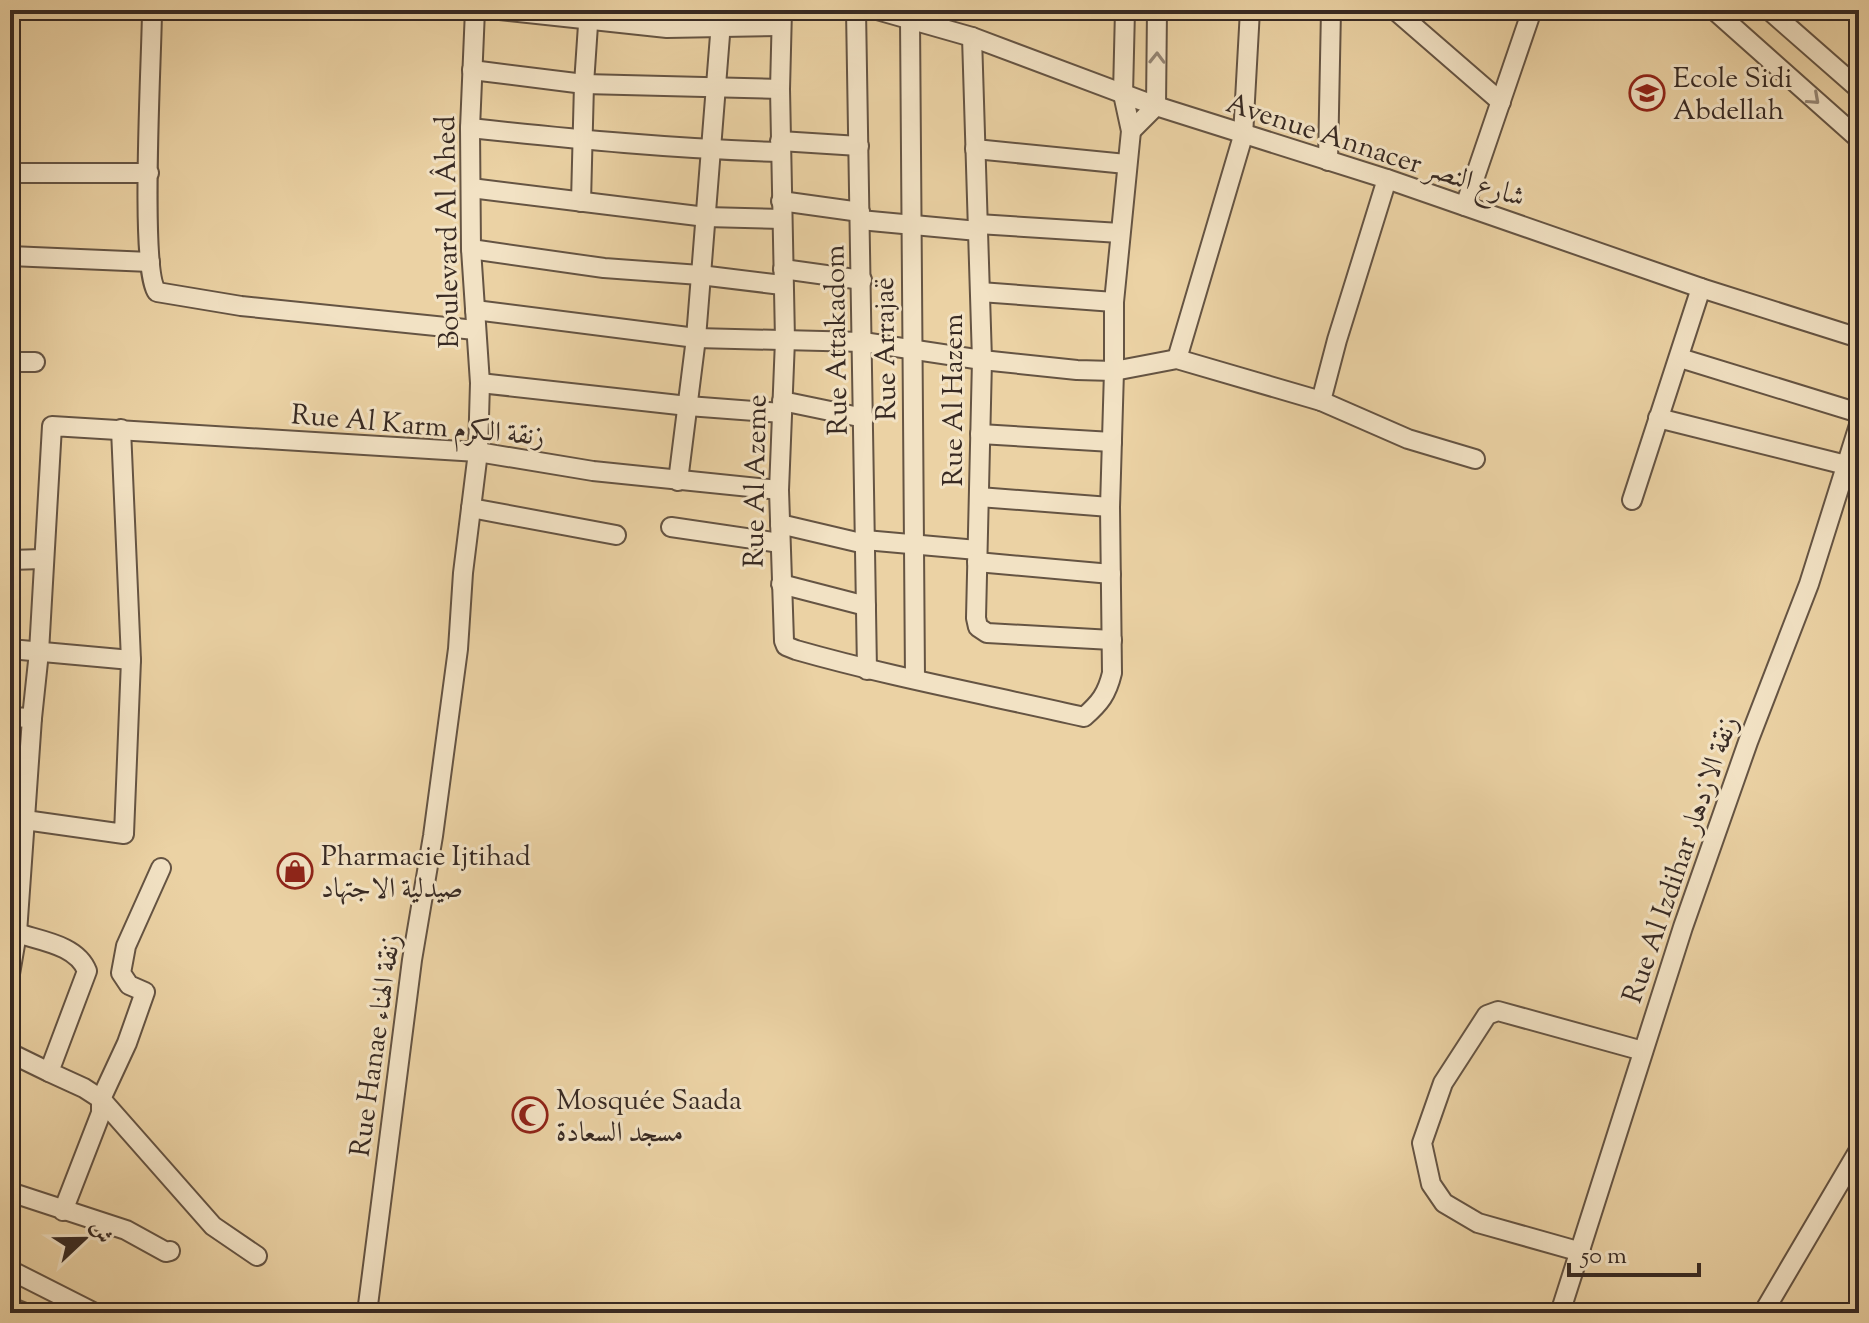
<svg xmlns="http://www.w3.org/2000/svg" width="1869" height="1323" viewBox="0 0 1869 1323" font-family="'Sorts Mill Goudy',Amiri,serif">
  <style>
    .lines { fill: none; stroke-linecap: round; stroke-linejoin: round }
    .minor-casing { stroke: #655443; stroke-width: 22 }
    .minor { stroke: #f2e2c4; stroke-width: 18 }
    .oneway { stroke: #958674 }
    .labels { text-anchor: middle; stroke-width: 6; stroke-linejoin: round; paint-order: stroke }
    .poi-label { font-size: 28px; fill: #382a23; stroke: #f2e2c4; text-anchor: start }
    .street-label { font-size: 28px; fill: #382a23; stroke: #f2e2c4 }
  </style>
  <rect width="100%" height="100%" fill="#ebd2a4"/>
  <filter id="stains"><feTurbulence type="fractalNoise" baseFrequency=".0025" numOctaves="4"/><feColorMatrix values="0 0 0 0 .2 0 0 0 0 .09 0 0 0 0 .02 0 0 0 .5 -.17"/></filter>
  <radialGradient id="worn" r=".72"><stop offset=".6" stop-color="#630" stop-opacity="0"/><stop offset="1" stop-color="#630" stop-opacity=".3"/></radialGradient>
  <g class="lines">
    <defs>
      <g id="minor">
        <path d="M152,10C152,54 139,269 157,292L241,306L475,330"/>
        <path d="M500,10L667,28L780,26"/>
        <path d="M782,10L780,89L785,340L779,490L784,641L786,646L796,650C891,677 988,695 1084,717C1100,703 1107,694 1112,673L1110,507L1114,371V302L1131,131L1123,94L1125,10"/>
        <path d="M856,10L867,670"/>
        <path d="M877,10L972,37L1156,106L1387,179L1701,288L1859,338"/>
        <path d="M1395,10L1501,102"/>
        <path d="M1714,10L1859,139"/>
        <path d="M1769,10L1859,89"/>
        <path d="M910,20L915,678"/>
        <path d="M972,37L982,360L976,618L978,627L987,633L1112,640"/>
        <path d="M472,70L584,84L780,89"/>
        <path d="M470,128C573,139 676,149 780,152"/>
        <path d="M1131,131L1156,106L1157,10"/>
        <path d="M780,141L859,146"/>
        <path d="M975,149L1126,164"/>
        <path d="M1328,161L1331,10"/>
        <path d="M10,173H149"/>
        <path d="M471,188L706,217L782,219"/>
        <path d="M781,201L860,212"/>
        <path d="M581,202L584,84L589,10"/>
        <path d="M1465,206L1532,10"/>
        <path d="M860,220L978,231"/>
        <path d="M978,224L1120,233"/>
        <path d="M471,249L604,268L700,275L782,285"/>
        <path d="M10,256L150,262"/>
        <path d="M783,269L862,280"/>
        <path d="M980,292L1114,302"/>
        <path d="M475,310L696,338L863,342L982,360L1077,370L1114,371L1177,359L1321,401L1408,439L1475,459"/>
        <path d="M1680,358L1859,413"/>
        <path d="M1177,359L1243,136L1250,10"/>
        <path d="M10,362H35"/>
        <path d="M480,383L688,406L782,413"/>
        <path d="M782,401L864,418"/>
        <path d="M1321,401L1337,340L1387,179"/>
        <path d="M1658,418L1846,465"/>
        <path d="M980,434L1112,442"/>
        <path d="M678,481L696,338L722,10"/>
        <path d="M979,497L1110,507"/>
        <path d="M1632,500L1701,288"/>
        <path d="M471,508L616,535"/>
        <path d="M780,524L865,544"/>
        <path d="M671,527L780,543"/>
        <path d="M865,540L977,550"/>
        <path d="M10,560L43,559"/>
        <path d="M977,562L1111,574"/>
        <path d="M781,584L866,606"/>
        <path d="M10,649L131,660"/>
        <path d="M10,717L32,718"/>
        <path d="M25,820L124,834L131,660L121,429"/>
        <path d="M17,933C41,941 77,945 87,971L49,1072L84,1088L101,1099L213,1226L257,1256"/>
        <path d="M10,974L17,933L32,718L39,652L52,426L478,452L593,471L779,490"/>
        <path d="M10,1053L49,1072"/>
        <path d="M10,1192L126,1230L166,1252L170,1251"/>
        <path d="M63,1211L101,1113V1099L127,1043L145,992L129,985L121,973L126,946L161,868"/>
        <path d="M1581,1252L1478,1223L1444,1203L1431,1184L1422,1143L1443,1083L1487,1015L1498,1011L1643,1051"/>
        <path d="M10,1270L95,1313"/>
        <path d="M10,1307L25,1313"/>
        <path d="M367,1313L412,960L433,836L458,649L463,573L478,452L480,383L471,249L470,128L475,10"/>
        <path d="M1560,1313L1683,927L1748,742L1809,584L1859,425"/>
        <path d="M1763,1313L1859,1150"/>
      </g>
    </defs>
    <use href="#minor" class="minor-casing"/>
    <use href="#minor" class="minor"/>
  </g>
  <defs><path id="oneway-chevron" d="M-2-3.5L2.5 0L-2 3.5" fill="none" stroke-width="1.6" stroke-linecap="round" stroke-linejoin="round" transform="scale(2)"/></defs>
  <g class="oneway">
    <use href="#oneway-chevron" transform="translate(1157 58) rotate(-89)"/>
    <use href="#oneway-chevron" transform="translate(1814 99) rotate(42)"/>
  </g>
  <defs>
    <symbol id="school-ring" viewBox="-11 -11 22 22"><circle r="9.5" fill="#f2e2c4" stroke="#8f2418" stroke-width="1.5"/><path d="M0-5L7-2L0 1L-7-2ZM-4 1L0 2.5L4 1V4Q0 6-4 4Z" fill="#8f2418"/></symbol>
    <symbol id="shop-ring" viewBox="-11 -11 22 22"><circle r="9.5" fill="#f2e2c4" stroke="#8f2418" stroke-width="1.5"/><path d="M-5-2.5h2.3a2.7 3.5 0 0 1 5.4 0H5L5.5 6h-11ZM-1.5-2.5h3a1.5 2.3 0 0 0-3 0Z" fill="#8f2418"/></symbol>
    <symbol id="mosque-ring" viewBox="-11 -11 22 22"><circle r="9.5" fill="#f2e2c4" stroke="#8f2418" stroke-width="1.5"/><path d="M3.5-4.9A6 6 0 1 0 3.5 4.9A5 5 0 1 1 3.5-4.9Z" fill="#8f2418"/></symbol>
  </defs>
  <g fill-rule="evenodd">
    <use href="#school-ring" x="1627" y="73" width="40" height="40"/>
    <use href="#shop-ring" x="275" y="851" width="40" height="40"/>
    <use href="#mosque-ring" x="510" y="1095" width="40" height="40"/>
  </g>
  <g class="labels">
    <g class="poi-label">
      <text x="1673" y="87">Ecole Sidi<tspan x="1673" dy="32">Abdellah</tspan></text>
      <text x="321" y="865">Pharmacie Ijtihad<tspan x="321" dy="32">صيدلية الاجتهاد</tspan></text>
      <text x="556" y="1109">Mosquée Saada<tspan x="556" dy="32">مسجد السعادة</tspan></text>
    </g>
    <g class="street-label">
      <text transform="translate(1376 149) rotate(18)" y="10">Avenue Annacer شارع النصر</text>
      <text transform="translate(446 232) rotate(-91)" y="10">Boulevard Al Âhed</text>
      <text transform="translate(835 340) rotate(-91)" y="10">Rue Attakadom</text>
      <text transform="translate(884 349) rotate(-91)" y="10">Rue Arrajaë</text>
      <text transform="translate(952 400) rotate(-90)" y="10">Rue Al Hazem</text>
      <text transform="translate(418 424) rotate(5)" y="10">Rue Al Karm زنقة الكرم</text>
      <text transform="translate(754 481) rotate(-89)" y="10">Rue Al Azeme</text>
      <text transform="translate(1679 859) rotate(-71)" y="10">Rue Al Izdihar زنقة الازدهار</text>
      <text transform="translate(374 1045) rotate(-82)" y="10">Rue Hanae زنقة الهناء</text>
    </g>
  </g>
  <rect width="1869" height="1323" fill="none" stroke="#ebd2a4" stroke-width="40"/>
  <rect x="12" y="12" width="1845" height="1299" fill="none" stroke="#382a23" stroke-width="4"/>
  <rect x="20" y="20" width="1829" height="1283" fill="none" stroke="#382a23" stroke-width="2"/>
  <g transform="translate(84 1239) rotate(68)" stroke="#f2e2c4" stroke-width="6" paint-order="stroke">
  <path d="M0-6L14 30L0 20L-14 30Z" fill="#382a23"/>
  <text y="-12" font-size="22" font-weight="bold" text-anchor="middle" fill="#382a23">ش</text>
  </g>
  <path d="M1569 1263v12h130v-12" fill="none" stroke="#382a23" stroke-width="4"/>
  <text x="1581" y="1263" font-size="24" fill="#382a23" stroke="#f2e2c4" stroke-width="6" paint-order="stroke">50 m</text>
  <rect width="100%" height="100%" filter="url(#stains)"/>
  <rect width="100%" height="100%" fill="url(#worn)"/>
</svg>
